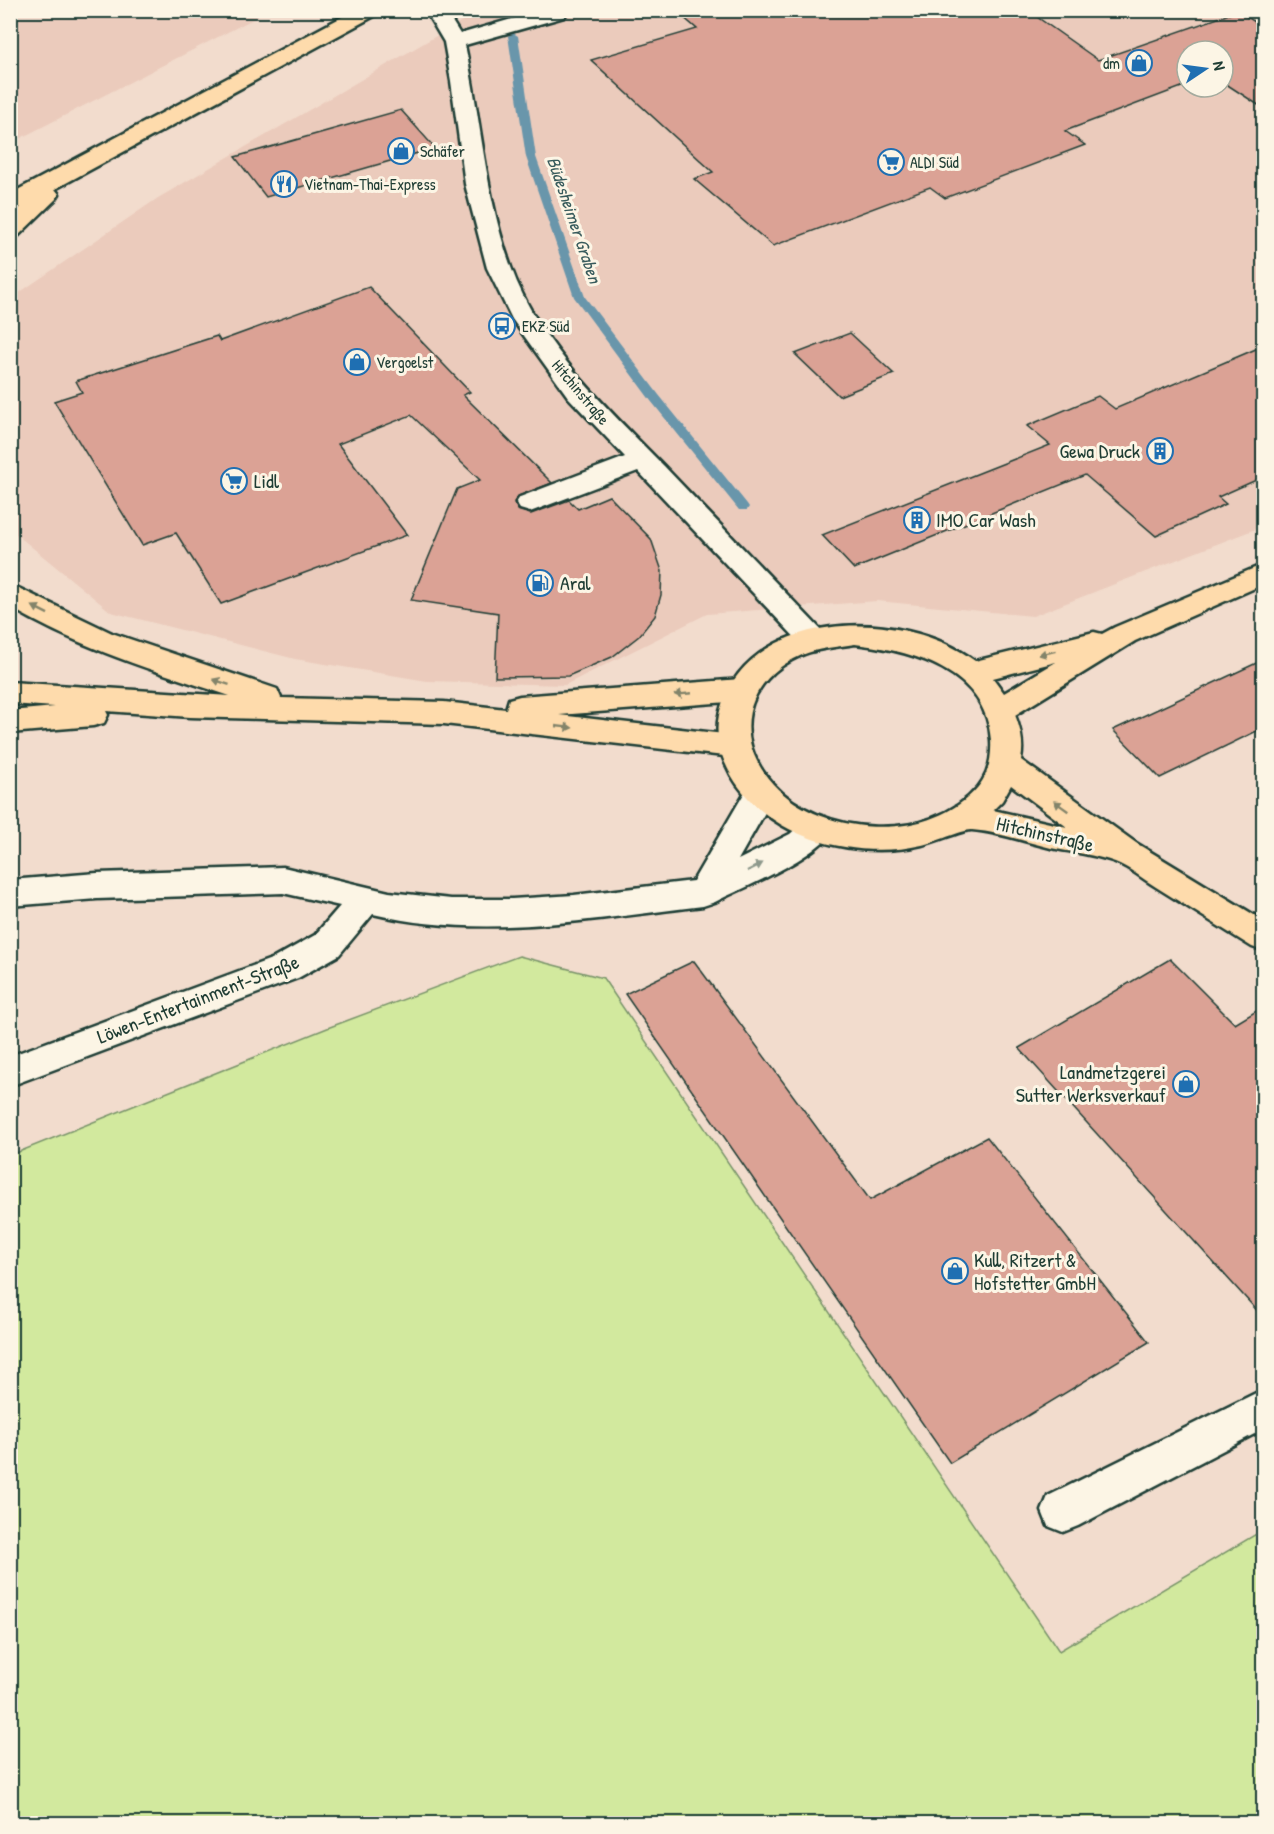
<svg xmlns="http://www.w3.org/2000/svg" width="1274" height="1834" viewBox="0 0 1274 1834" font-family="'Patrick Hand',sans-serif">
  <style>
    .built { fill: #ebcbbc; fill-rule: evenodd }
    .green { fill: #d2e99e; stroke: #789369; stroke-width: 1.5 }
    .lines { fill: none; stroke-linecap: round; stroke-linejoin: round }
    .stream { fill: #6996ab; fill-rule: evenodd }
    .building { fill: #dba295; stroke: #1f3d34; stroke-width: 1.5 }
    .minor-casing { stroke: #1f3d34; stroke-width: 5 }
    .major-casing { stroke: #1f3d34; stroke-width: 5 }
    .highway-casing { stroke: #1f3d34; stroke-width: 5 }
    .minor { fill: #fcf5e5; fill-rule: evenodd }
    .major { fill: #fedbac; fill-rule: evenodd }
    .highway { fill: #fedbac; fill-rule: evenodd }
    .oneway { fill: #83846a }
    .oneway2 { fill: #8e998c }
    .labels { text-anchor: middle; stroke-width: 6; stroke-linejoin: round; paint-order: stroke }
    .far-poi-label { font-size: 16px; fill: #1f3d34; stroke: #fcf5e5; text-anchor: start }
    .far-street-label { font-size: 16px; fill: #1f3d34; stroke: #fcf5e5 }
    .far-water-label { font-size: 18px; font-style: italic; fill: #385b5c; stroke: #fcf5e5 }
    .poi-label { font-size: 20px; fill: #1f3d34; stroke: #fcf5e5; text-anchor: start }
    .street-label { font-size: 20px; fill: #1f3d34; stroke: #fcf5e5 }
  </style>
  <rect width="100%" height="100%" fill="#f2dccd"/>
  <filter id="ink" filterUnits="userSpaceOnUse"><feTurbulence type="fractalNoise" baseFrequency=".0167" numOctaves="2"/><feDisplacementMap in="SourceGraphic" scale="12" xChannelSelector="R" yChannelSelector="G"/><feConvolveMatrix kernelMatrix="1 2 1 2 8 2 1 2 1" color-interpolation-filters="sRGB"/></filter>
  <g filter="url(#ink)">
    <g class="built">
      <path d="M479,11H1263V526L1033,616L877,601L707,614L565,685L427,681L295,659L111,612L11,530L10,299L158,198ZM1187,51H1223V87H1187Z"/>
      <path d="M259,16L11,143V18Z"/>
    </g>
    <path class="green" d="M519,956L603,978L1059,1651L1263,1530V1823H11V1155L330,1027Z"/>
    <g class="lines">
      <path class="stream" d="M513,33L518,36L536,157L585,297L659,395L747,504L749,507L747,510H739L651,401L574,297L526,157L508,36Z"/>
    </g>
    <g class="building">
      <path d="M675,10H1027L1098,60L1238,11L1263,27V108L1223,82V51H1187V85L1065,131L1085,145L945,198L930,187L773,246L694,179L713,172L591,60L697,29Z"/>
      <path d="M401,110L435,148L266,197L235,157Z"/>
      <path d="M369,287L470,392L463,395L552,483L518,496L514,502L518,510L531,514L569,500L578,509L609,496L651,539L662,571L661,595L655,616L639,636L612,657L568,676L495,677L498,613L411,600L457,489L480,480L411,415L338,444L407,535L221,604L176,533L142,545L54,401L82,392L76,381L217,336L220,341Z"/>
      <path d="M850,333L894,374L839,396L795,354Z"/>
      <path d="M1263,346V477L1218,497L1226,504L1156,536L1085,475L854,569L822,535L1050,445L1027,426L1098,396L1115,409Z"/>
      <path d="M1263,660V728L1160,778L1113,730Z"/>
      <path d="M1170,959L1235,1024L1263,1007V1317L1019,1048Z"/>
      <path d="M694,961L870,1200L987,1137L1149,1342L950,1463L625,994Z"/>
    </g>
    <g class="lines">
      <defs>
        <g id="minor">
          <path d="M425,10H445L460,34L543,10H565L567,13L564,17L465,45C481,119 485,195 511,267C538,344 608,409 664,466C717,522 771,577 824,633L829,640L824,647L814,650L804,647L638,471L530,512L520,509L516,503L520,497L625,457L568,397L512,319L487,268L465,184L451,81L444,42Z"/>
          <path d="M760,781L771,785L776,793L738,860L790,834L807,819L818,816L829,819L834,828C818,858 746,886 715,902L703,906C595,919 480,940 373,914L339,955L298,978L10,1086V1056L274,958L315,935L340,906L283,893L97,899L10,906V880L97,873L283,867L389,892L451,899H512L574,895L693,881L749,785Z"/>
          <path d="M1264,1389V1429L1078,1526L1063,1532L1048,1526L1042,1511L1048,1496Z"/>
        </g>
        <path id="major" d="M1264,564V584L1135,641L1015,715C1021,730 1024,744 1021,760L1136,843L1264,921V951L1252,947C1220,927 1188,907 1156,887C1143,879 1129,867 1115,862C1096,855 1071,852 1051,848C1025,842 998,832 972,830C965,829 933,843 922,845C867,858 796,845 754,804C731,782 712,747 719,715C744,608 903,606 975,661L1094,632L1102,634L1115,627ZM855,644C912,651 986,670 991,740C992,756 989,774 978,787C930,844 821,837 773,784C731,738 744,680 802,655C818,648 837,647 855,644ZM1056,662L1004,693L993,678ZM1011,785L1067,827L993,810L1002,801Z"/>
        <g id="highway">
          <path d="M355,10H381L378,14L55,189L59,194L56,199L18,236L10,238V218L21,207L10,211V194Z"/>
          <path d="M10,584L112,633L277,689L281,698L444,702L506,709L509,699L520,696L741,679L752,682L756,690L752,698L741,701L559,715L733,735L744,738L748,746L744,754L733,757L444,724L190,717L106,711L108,715L104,723L93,726L10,733V711L55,707L10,704V682L230,696C155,671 79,648 10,607Z"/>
        </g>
      </defs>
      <use href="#minor" class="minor-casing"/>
      <use href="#major" class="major-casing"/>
      <use href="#highway" class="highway-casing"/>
      <use href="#minor" class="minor"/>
      <use href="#major" class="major"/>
      <use href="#highway" class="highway"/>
    </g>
    <defs><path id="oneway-solid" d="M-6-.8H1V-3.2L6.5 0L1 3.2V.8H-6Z" transform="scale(1.5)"/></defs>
    <g class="oneway">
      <use href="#oneway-solid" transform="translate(40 610) rotate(-153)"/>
      <use href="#oneway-solid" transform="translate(1047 653) rotate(166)"/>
      <use href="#oneway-solid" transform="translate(221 682) rotate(-161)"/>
      <use href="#oneway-solid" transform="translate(683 694) rotate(175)"/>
      <use href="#oneway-solid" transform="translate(564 727) rotate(6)"/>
      <use href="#oneway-solid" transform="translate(1061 806) rotate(-144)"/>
    </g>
    <use class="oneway2" href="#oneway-solid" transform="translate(755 867) rotate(-27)"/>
  </g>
  <defs>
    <symbol id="shop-ring" viewBox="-11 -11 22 22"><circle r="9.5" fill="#fcf5e5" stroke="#1f6fb2" stroke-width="1.5"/><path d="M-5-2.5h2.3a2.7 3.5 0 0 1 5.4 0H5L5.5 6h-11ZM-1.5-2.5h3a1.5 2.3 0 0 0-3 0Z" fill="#1f6fb2"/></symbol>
    <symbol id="supermarket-ring" viewBox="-11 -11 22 22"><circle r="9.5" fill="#fcf5e5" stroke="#1f6fb2" stroke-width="1.5"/><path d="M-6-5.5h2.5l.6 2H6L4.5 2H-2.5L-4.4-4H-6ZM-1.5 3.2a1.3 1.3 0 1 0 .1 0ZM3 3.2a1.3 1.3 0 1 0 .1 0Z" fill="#1f6fb2"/></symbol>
    <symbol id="restaurant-ring" viewBox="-11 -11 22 22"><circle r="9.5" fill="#fcf5e5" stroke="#1f6fb2" stroke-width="1.5"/><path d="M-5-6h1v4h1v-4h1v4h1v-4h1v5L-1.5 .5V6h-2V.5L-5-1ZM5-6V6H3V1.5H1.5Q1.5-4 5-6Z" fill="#1f6fb2"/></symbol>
    <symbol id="bus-ring" viewBox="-11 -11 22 22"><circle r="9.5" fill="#fcf5e5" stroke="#1f6fb2" stroke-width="1.5"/><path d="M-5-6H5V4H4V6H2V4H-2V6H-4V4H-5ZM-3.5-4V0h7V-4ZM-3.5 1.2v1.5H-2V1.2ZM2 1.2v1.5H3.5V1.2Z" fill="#1f6fb2"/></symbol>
    <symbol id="building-ring" viewBox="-11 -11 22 22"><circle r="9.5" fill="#fcf5e5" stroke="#1f6fb2" stroke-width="1.5"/><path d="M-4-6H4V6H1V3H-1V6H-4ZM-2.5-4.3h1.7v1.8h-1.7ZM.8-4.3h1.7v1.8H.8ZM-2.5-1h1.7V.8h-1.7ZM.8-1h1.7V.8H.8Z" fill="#1f6fb2"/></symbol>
    <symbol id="fuel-ring" viewBox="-11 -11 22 22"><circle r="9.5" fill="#fcf5e5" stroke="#1f6fb2" stroke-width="1.5"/><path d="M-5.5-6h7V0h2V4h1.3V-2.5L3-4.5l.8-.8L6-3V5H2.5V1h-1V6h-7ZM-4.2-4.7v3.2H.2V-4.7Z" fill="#1f6fb2"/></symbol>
  </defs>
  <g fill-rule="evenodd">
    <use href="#shop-ring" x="1124" y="48" width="30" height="30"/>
    <use href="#shop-ring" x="386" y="136" width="30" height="30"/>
    <use href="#supermarket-ring" x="876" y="147" width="30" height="30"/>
    <use href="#restaurant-ring" x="269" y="169" width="30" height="30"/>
    <use href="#bus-ring" x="487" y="311" width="30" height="30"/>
    <use href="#shop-ring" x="342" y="347" width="30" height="30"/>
    <use href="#building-ring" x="1145" y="436" width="30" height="30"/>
    <use href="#supermarket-ring" x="219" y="466" width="30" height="30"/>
    <use href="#building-ring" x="902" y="505" width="30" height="30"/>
    <use href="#fuel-ring" x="525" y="568" width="30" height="30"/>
    <use href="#shop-ring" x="1171" y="1069" width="30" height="30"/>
    <use href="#shop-ring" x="940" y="1256" width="30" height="30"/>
  </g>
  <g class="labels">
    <g class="far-poi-label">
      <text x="1120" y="69" text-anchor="end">dm</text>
      <text x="420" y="157">Schäfer</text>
      <text x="910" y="168">ALDI Süd</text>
      <text x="304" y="190">Vietnam-Thai-Express</text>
      <text x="522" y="332">EKZ Süd</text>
      <text x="376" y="368">Vergoelst</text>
    </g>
    <g class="far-street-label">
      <text transform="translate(581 392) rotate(50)" y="6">Hitchinstraße</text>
    </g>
    <g class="far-water-label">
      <text transform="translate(574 220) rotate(71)" y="6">Büdesheimer Graben</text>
    </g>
    <g class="poi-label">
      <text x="1140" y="458" text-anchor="end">Gewa Druck</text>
      <text x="254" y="488">Lidl</text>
      <text x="936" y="527">IMO Car Wash</text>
      <text x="560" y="590">Aral</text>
      <text x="1166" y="1079" text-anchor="end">Landmetzgerei<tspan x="1166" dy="23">Sutter Werksverkauf</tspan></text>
      <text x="974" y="1267">Kull, Ritzert &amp;<tspan x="974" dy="23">Hofstetter GmbH</tspan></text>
    </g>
    <g class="street-label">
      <text transform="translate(1045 834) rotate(13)" y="7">Hitchinstraße</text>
      <text transform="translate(198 999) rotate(-21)" y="7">Löwen-Entertainment-Straße</text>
    </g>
  </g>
  <rect width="1274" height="1834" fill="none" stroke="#fcf5e5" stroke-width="36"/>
  <rect x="18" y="18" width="1238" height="1798" fill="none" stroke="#1f3d34" stroke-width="2" filter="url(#ink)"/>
  <g transform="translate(1205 69) rotate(77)"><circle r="28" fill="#fcf5e5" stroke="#a4ab9e" stroke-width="1.5"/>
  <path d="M0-4.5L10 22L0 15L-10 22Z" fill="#1f6fb2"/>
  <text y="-9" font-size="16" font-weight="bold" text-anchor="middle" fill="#1f3d34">N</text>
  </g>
</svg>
